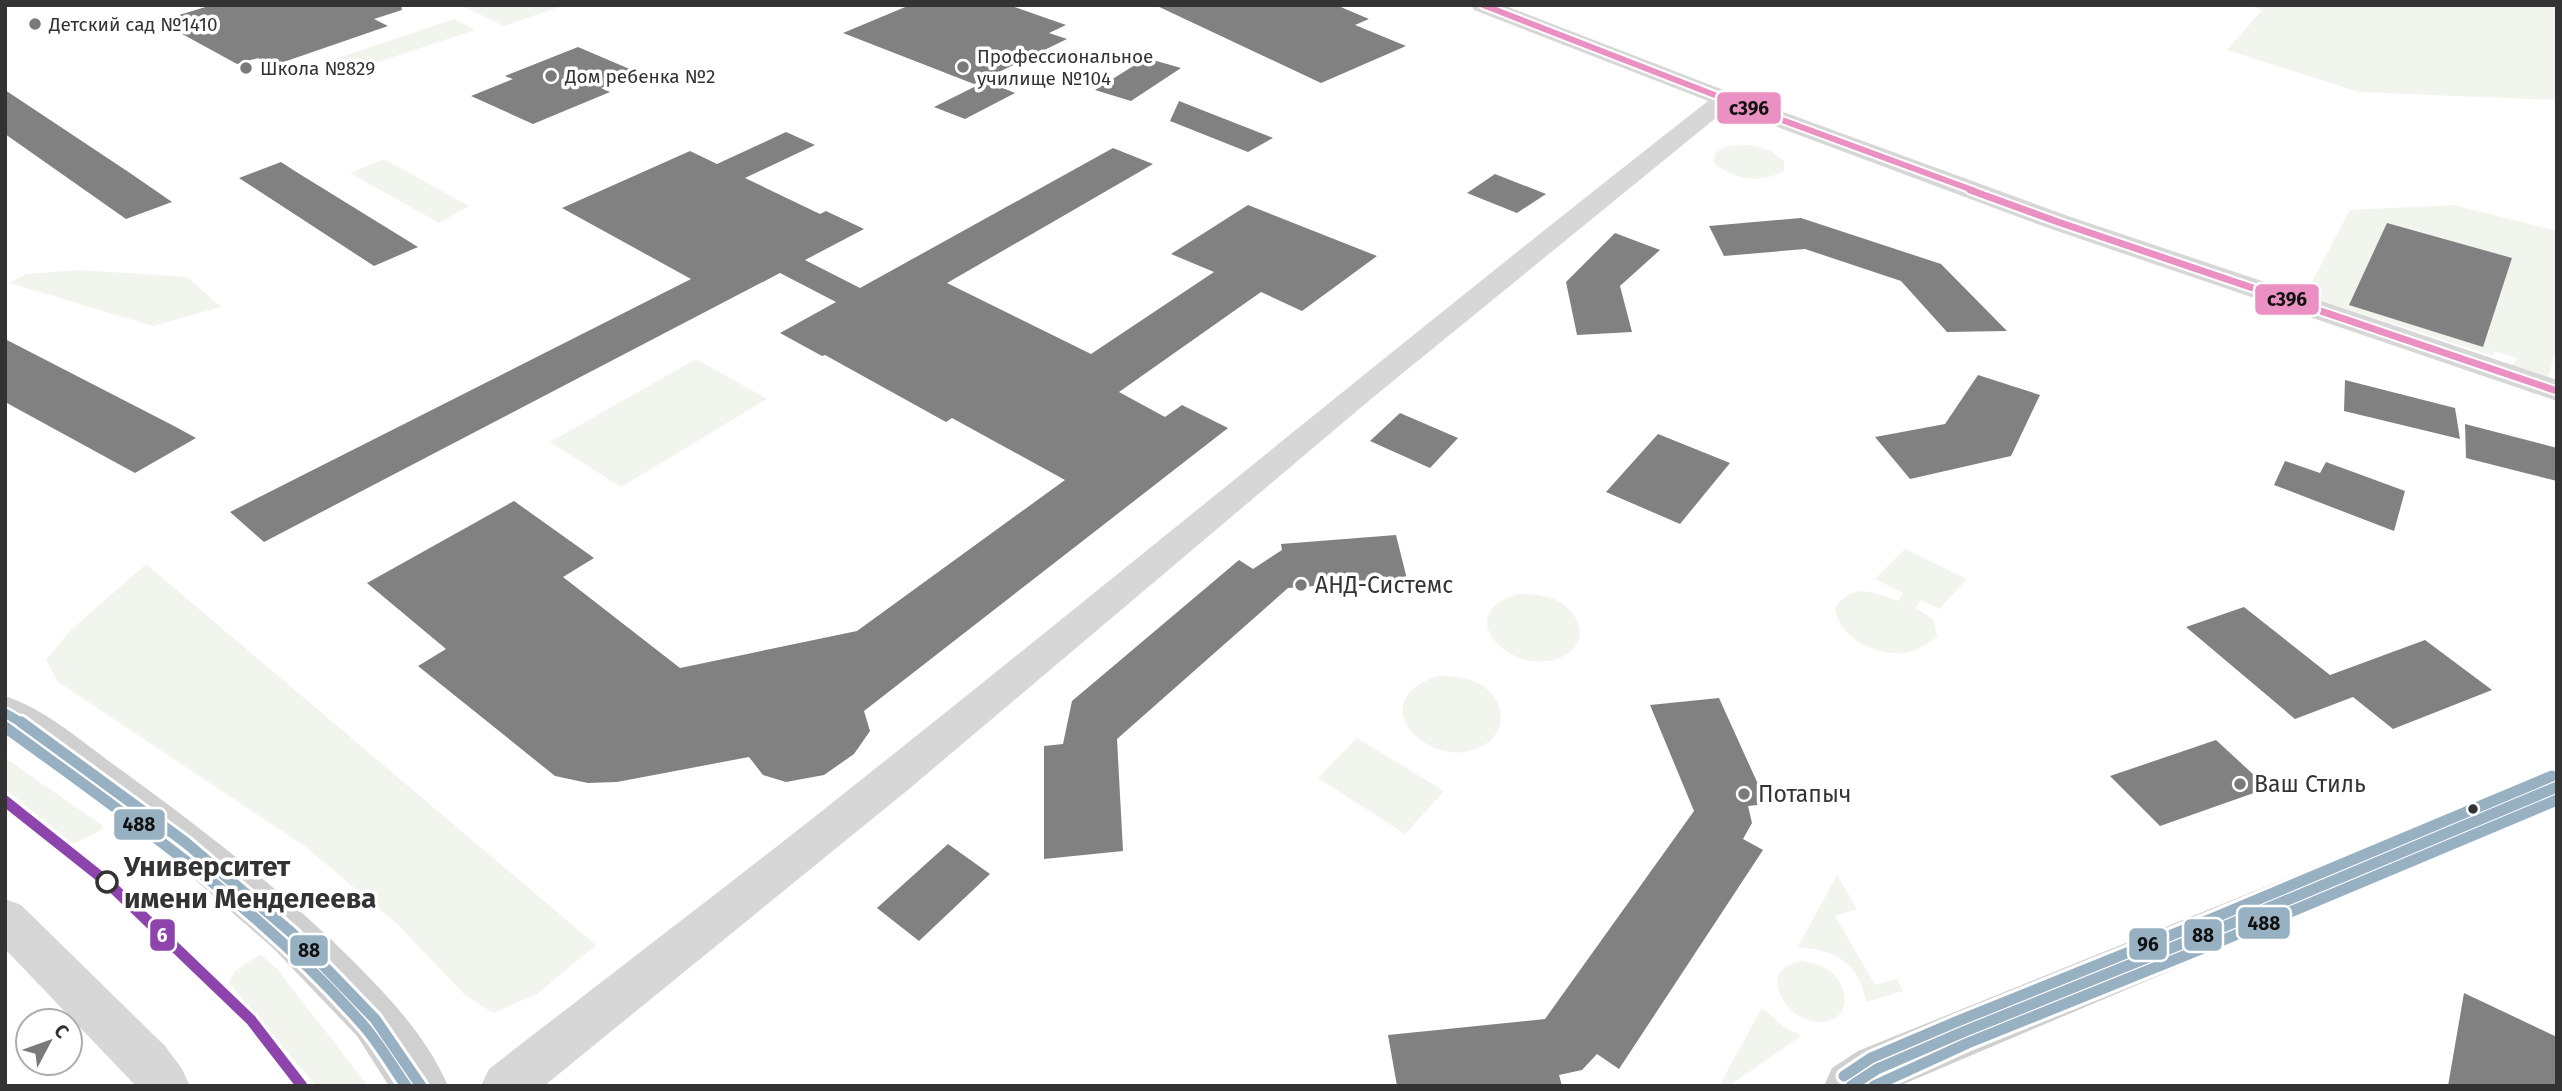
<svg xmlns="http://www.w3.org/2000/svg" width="2562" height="1091" viewBox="0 0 2562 1091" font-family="'Fira Sans',sans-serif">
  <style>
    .green { fill: #f1f5ed }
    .building { fill: #818181 }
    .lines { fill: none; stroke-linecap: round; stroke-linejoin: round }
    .minor { fill: #d7d7d7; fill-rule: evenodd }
    .tertiary { fill: #d7d7d7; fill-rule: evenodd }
    .secondary { fill: #d0d0d0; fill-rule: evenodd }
    .bus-1-far1-casing { stroke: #fff; stroke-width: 14 }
    .bus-1-casing { stroke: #fff; stroke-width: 17 }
    .bus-2-casing { stroke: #fff; stroke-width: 17 }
    .bus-3-far1-casing { stroke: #fff; stroke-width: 10 }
    .bus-3-casing { stroke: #fff; stroke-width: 11 }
    .bus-4-casing { stroke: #fff; stroke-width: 17 }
    .bus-1-far1 { stroke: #97b0c2; stroke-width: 9 }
    .bus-1 { stroke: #97b0c2; stroke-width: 11 }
    .bus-2 { stroke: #97b0c2; stroke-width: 11 }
    .bus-3-far1 { stroke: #eb90c2; stroke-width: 6 }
    .bus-3 { stroke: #eb90c2; stroke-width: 7 }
    .bus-4 { stroke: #97b0c2; stroke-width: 11 }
    .tram-1-casing { stroke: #fff; stroke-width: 17 }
    .tram-1 { stroke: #8e44ad; stroke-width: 11 }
    .poi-dot { fill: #7a7a7a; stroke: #fff; stroke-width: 2.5 }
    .bus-dot { fill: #333; stroke: #fff; stroke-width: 2.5 }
    .stop-dot { fill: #fff; stroke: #333; stroke-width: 3.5 }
    .labels { text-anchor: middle; stroke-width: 7; stroke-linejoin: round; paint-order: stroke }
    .far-poi-label { font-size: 19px; fill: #333; stroke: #fff; text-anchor: start }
    .poi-label { font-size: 23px; fill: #333; stroke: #fff; text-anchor: start }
    .near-stop-label { font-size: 28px; font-weight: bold; fill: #333; stroke: #fff; text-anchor: start }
    .line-badge { stroke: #fff; stroke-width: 2.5 }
    .badge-label { font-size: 19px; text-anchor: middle; font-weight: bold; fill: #fff }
    .pale-badge-label { font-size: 19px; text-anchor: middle; font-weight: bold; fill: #111 }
  </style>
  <rect width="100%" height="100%" fill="#fff"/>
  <g class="green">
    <path d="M460,5H565L504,26Z"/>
    <path d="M2248,5H2557V100L2359,92L2227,50L2262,10Z"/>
    <path d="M454,19L475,30L351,71L332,60Z"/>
    <path d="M1750,145L1771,151L1784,161V171C1760,184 1735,180 1714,163L1715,153L1728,146Z"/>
    <path d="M384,159L469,206L439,223L350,173Z"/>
    <path d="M2453,205L2557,231V349L2547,379L2510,368L2517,358L2494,351L2493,356L2305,295L2350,210Z"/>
    <path d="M80,270L187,277L221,307L153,326L10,283L26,274Z"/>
    <path d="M696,359L767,399L621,487L550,442Z"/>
    <path d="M1905,549L1967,579L1939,609L1921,600L1916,608L1933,619L1937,637C1927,644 1914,653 1902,653C1873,655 1839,637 1835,608C1854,581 1873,593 1898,601L1903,593L1875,579Z"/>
    <path d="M146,564L596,945L537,994L493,1013L465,995L398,925L306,847L58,682L46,660L70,631Z"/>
    <path d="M1518,594C1533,594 1547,595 1560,602C1580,614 1589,640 1567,654C1520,684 1444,616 1518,594Z"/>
    <path d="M1438,676C1453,676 1466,677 1480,684C1504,698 1510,729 1484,745C1432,776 1358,701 1438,676Z"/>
    <path d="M1357,738L1444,791L1405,834L1318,778Z"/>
    <path d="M5,758L103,826L100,831L73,844L5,789Z"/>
    <path d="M1837,875L1857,909L1835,916L1875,985L1897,979L1903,991L1866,1002C1860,963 1835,950 1798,947Z"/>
    <path d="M260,954L277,969L368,1086H316L237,993L229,982L235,971Z"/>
    <path d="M1802,961C1811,962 1820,965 1828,970C1846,981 1854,1014 1828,1021C1791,1031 1750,969 1802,961Z"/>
    <path d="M1762,1008L1784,1027L1801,1036L1729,1086H1719Z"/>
  </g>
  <g class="building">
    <path d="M212,5H401L402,10L374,19L388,26L272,66L258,58L237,64L173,29L192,23L179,15Z"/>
    <path d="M910,5H1009L1066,25L1049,33L1067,39L974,84L843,33Z"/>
    <path d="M1155,5H1336L1369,19L1355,25L1406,46L1321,83Z"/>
    <path d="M578,47L639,73L601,88L610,92L533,124L471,96L513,79L505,76Z"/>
    <path d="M1146,58L1181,68L1131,101L1095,90Z"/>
    <path d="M986,81L1015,93L965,119L934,107Z"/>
    <path d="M5,90L130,173L172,202L126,219L5,134Z"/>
    <path d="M1179,101L1273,138L1248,152L1170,121Z"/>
    <path d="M786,132L815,145L745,178L820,214L826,211L864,229L805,260L860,288L1113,148L1153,164L947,283L1091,354L1214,272L1171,254L1248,205L1377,256L1302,311L1261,292L1119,392L1165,417L1182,405L1228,428L864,711L870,731L854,754L824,775L786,782L763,775L749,757L617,782L588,783L555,776L418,666L446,649L367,583L514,501L594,558L563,577L680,668L857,631L1065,480L952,418L946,422L825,355L822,356L780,333L836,302L780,273L264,542L230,512L691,279L562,208L690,151L717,164Z"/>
    <path d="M281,162L298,173L418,247L374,266L239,178Z"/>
    <path d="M1495,174L1546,194L1517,213L1467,193Z"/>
    <path d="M1801,218L1941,264L2007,331L1947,332L1901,281L1805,249L1724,256L1709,226Z"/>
    <path d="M2387,223L2512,258L2483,347L2349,305Z"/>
    <path d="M1615,233L1660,250L1620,286L1632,332L1577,335L1566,282Z"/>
    <path d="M5,339L174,426L196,438L135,473L5,402Z"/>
    <path d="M1978,375L2040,395L2011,456L1910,479L1875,437L1945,424Z"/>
    <path d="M2345,380L2455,408L2460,439L2344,411Z"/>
    <path d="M1400,413L1458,438L1430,468L1370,441Z"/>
    <path d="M2465,424L2557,448V481L2466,458Z"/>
    <path d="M1658,434L1730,463L1680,524L1606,492Z"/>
    <path d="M2285,461L2320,473L2326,462L2405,491L2394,531L2274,485Z"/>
    <path d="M1396,535L1407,579L1288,588L1117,739L1123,851L1044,859V746L1063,744L1072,701L1239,560L1253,569L1282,550L1281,544Z"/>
    <path d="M2244,607L2330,675L2425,640L2492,690L2393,729L2353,697L2295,719L2186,627Z"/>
    <path d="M1719,698L1767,804L1748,806L1752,823L1743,839L1763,850L1619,1069L1597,1054L1582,1070L1559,1075L1562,1086H1397L1388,1035L1545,1019L1694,811L1650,705Z"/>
    <path d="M2216,740L2268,788L2160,826L2110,776Z"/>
    <path d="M948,844L990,874L919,941L877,908Z"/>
    <path d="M2464,993L2557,1037V1086H2448Z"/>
  </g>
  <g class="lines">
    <g class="minor">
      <path d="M1725,92L1733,94L1737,99L1733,104L1371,399L909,789L544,1086H481L489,1069C619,968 751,868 881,764C1160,542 1435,314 1717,94Z"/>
      <path d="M5,899L21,905L165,1046L182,1069L190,1086H136L5,949Z"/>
    </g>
    <path class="tertiary" d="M1471,5H1503L1734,94L2068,216L2557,380V401L2048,228L1716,104L1474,10Z"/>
    <g class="secondary">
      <path d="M5,696C47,710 82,742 117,767C201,828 282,890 355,963C391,999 428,1039 448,1086H389L357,1036L274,949L168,856L5,734Z"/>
      <path d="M2557,769V807L1899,1086H1824L1832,1068L1858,1051Z"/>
    </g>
    <defs>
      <path id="bus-1-far1" d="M5,713L24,724"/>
      <g id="bus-1">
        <path d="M21,722L185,842L292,933L375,1019L421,1086"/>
        <path d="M1851,1086L1877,1069L1963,1032L2216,930L2557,787"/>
      </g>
      <g id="bus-2">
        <path d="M5,727C131,819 260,907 363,1025C379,1043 392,1066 406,1086"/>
        <path d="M1874,1086L1968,1043L2221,941L2557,800"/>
      </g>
      <path id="bus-3-far1" d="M1483,5L1725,99L1975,191"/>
      <path id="bus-3" d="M1970,190L2058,222L2557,391"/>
      <path id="bus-4" d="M1844,1076L1871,1058L1958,1021L2211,919L2552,776"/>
    </defs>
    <use href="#bus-1-far1" class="bus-1-far1-casing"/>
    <use href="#bus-1" class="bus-1-casing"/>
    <use href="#bus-2" class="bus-2-casing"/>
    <use href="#bus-3-far1" class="bus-3-far1-casing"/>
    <use href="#bus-3" class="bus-3-casing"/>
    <use href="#bus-4" class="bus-4-casing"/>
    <use href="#bus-1-far1" class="bus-1-far1"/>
    <use href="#bus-1" class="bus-1"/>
    <use href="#bus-2" class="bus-2"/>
    <use href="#bus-3-far1" class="bus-3-far1"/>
    <use href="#bus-3" class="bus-3"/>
    <use href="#bus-4" class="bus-4"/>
    <defs>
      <path id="tram-1" d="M5,801L107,882L251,1020L302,1086"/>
    </defs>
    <use href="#tram-1" class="tram-1-casing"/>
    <use href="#tram-1" class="tram-1"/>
  </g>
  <g class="poi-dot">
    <circle cx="35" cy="24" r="7"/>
    <circle cx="963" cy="67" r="7"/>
    <circle cx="246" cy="68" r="7"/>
    <circle cx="551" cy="76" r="7"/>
    <circle cx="1301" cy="585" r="7"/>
    <circle cx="2240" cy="784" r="7"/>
    <circle cx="1744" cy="794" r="7"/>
  </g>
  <circle class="bus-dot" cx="2473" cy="809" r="6"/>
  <circle class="stop-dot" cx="107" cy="882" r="10"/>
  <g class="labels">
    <g class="far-poi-label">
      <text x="49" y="31">Детский сад №1410</text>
      <text x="977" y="63">Профессиональное<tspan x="977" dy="22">училище №104</tspan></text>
      <text x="260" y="75">Школа №829</text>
      <text x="565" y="83">Дом ребенка №2</text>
    </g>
    <g class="poi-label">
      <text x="1315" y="593">АНД-Системс</text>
      <text x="2254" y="792">Ваш Стиль</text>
      <text x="1758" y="802">Потапыч</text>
    </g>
    <g class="near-stop-label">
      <text x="124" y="876">Университет<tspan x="124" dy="32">имени Менделеева</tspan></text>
    </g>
  </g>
  <g class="line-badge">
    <rect x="1716" y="91" width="66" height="34" rx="7" fill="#eb90c2"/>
    <rect x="2254" y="283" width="66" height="33" rx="7" fill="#eb90c2"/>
    <rect x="113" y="808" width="53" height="33" rx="7" fill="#97b0c2"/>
    <rect x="2237" y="906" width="54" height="34" rx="7" fill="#97b0c2"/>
    <rect x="149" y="918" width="27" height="34" rx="7" fill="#8e44ad"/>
    <rect x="2183" y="918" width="40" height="34" rx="7" fill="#97b0c2"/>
    <rect x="2128" y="927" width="40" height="34" rx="7" fill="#97b0c2"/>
    <rect x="289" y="934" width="40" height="33" rx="7" fill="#97b0c2"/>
  </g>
  <g class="badge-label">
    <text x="162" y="942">6</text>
  </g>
  <g class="pale-badge-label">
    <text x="1749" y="115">с396</text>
    <text x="2287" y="306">с396</text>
    <text x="139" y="831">488</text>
    <text x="2264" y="930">488</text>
    <text x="2203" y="942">88</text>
    <text x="2148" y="951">96</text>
    <text x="309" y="957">88</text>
  </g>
  <rect width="2562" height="1091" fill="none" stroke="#333333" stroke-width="14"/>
  <g transform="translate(49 1042) rotate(49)"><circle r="33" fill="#ffffff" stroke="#adadad" stroke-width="2"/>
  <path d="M0-5L12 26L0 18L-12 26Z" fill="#7a7a7a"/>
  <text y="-10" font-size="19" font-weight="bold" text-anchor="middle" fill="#333333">С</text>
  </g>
</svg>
